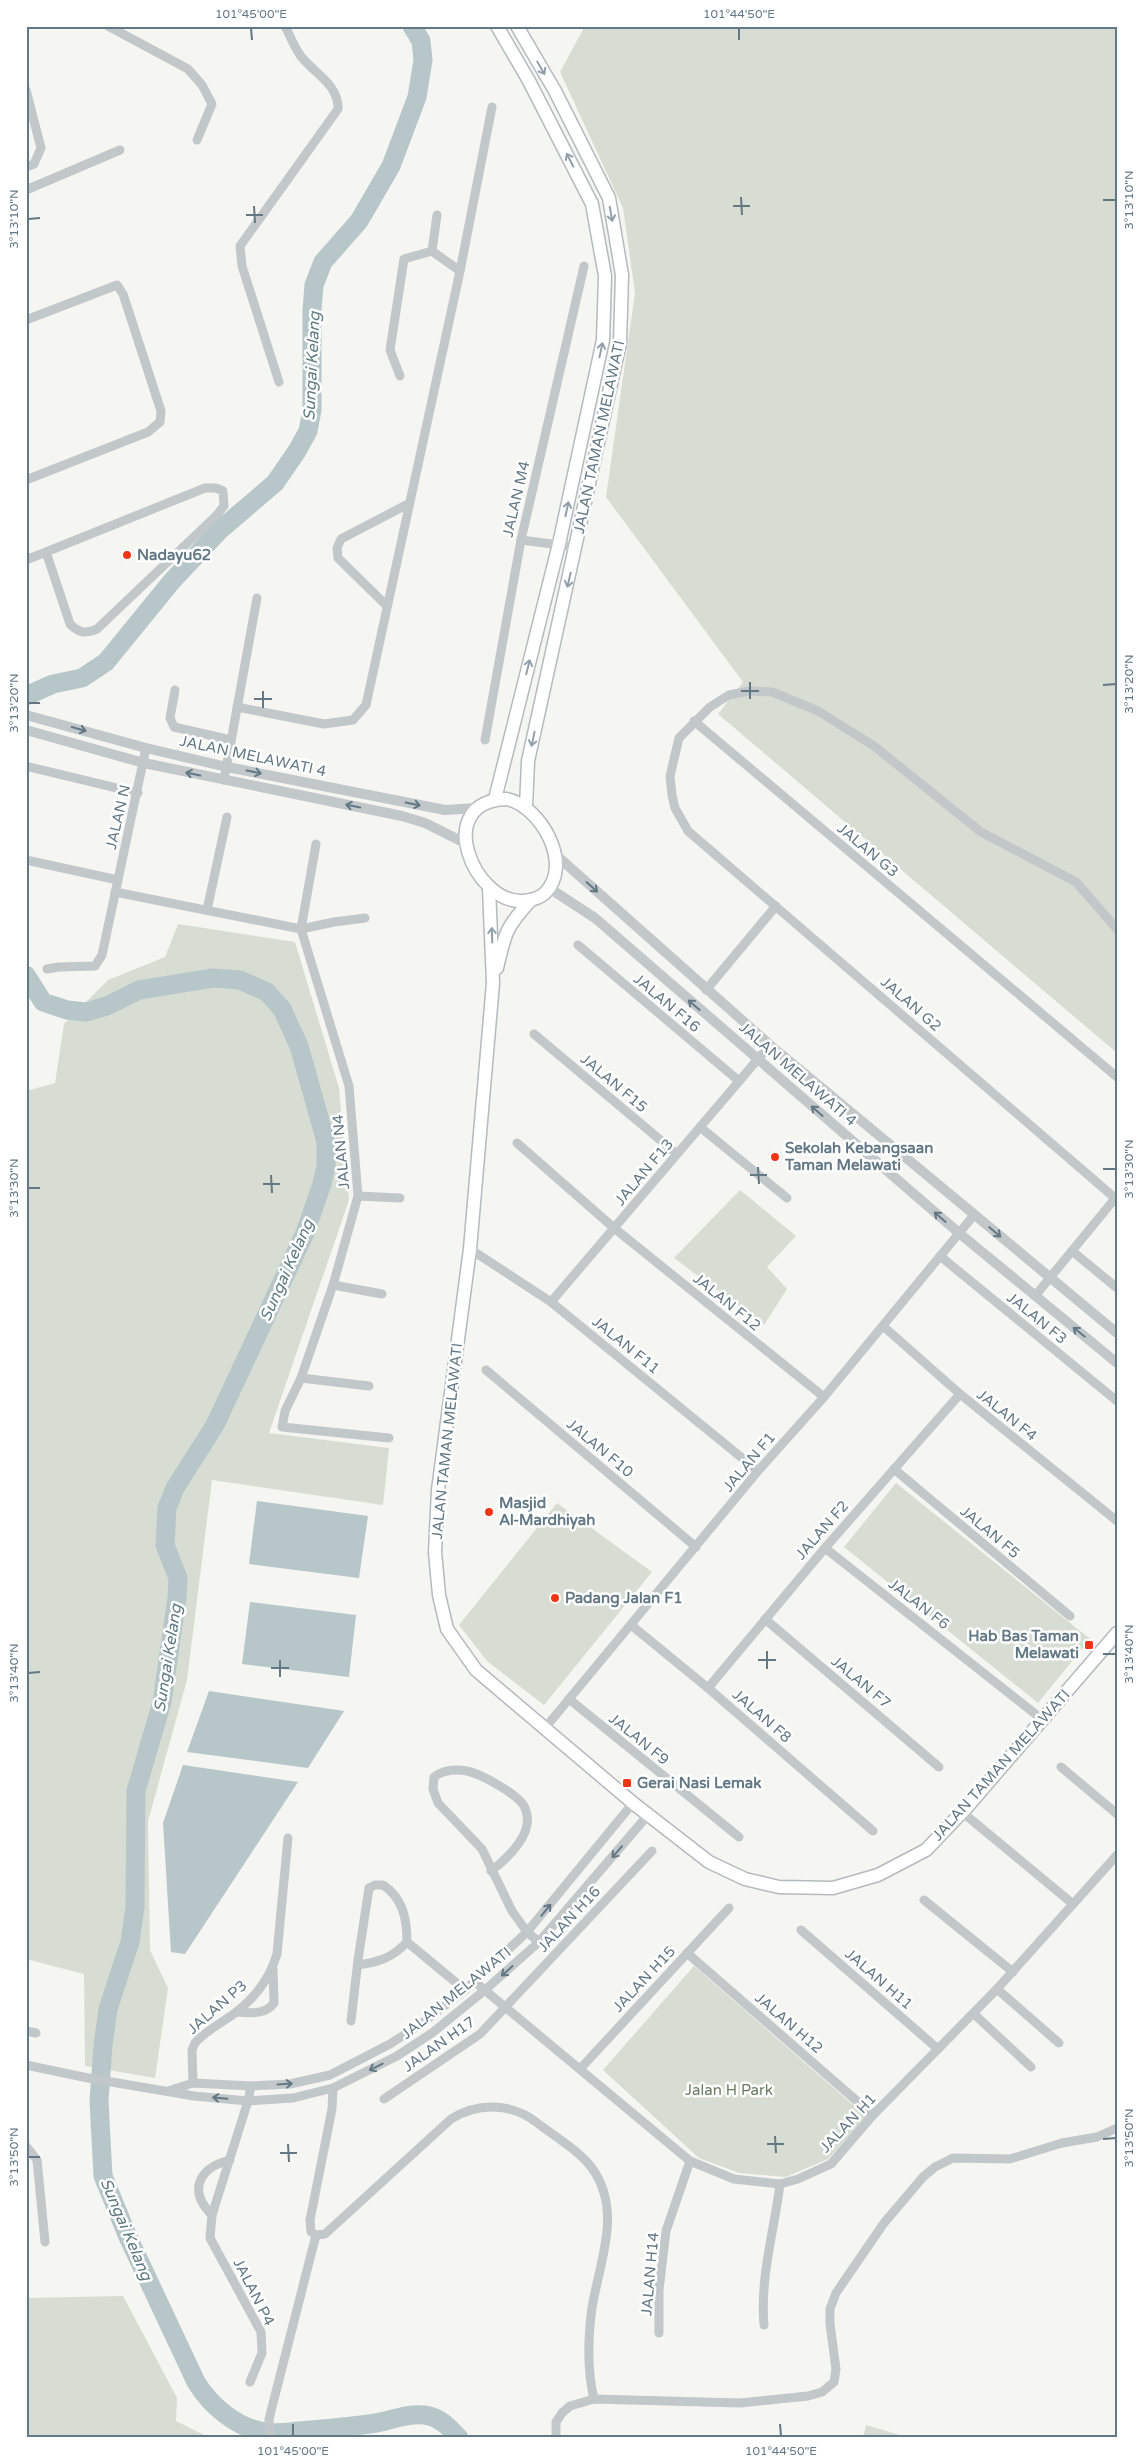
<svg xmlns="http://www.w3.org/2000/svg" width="1143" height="2464" viewBox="0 0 1143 2464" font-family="'Varela Round',sans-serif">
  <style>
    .green { fill: #d7ddd2 }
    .water { fill: #b7c6c9 }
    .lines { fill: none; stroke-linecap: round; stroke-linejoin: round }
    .river { stroke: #b7c6c9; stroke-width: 19 }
    .secondary-casing { stroke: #b4babe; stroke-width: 15 }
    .minor { stroke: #c2c7ca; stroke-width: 9 }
    .tertiary { stroke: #c2c7ca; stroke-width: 10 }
    .secondary { stroke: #fff; stroke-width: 12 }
    .oneway { stroke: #91a0aa }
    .oneway2 { stroke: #627885 }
    .ticks { fill: none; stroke: #627885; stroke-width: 2 }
    .poi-dot { fill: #f03617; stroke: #fff; stroke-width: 2 }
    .labels { text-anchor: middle; stroke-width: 5; stroke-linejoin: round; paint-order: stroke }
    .street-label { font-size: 15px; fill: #627885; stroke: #fff }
    .poi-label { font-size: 15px; font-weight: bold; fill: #627885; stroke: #fff; text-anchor: start }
    .park-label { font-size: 15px; fill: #697b61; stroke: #fff }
    .water-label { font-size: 16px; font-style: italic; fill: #5e7b82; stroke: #fff }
    .neatline { fill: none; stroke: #627885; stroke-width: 2 }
    .ticks-label { font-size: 12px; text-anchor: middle; fill: #627885 }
  </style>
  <rect width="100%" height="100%" fill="#f5f5f1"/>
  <g class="green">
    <path d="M585,26H1117V1053L718,714L743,682L606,497L635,293L623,208L560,72Z"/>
    <path d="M178,924L295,942L339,1088L349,1200L269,1433L389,1448L383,1505L212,1480L187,1680L148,1821L150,1950L168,1988L155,2078L85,2066L84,1974L26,1959V1091L55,1083L64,1024L108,980L165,957Z"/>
    <path d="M740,1190L796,1236L767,1267L787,1289L764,1325L674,1258Z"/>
    <path d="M896,1483L1090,1639L1038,1703L844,1547Z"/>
    <path d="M557,1503L652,1572L544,1705L487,1661L459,1625Z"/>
    <path d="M694,1966L867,2117L828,2159L786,2177L739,2173L699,2158L603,2070Z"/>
    <path d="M123,2296L177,2398L176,2421L210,2438H26V2298Z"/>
    <path d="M866,2425L910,2438H863Z"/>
  </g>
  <g class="water">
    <path d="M257,1501L368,1516L359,1578L249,1564Z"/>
    <path d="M250,1602L356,1615L349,1677L242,1664Z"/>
    <path d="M209,1691L344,1711L308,1768L187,1752Z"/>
    <path d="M183,1765L298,1782L185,1954L171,1952L163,1823Z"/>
  </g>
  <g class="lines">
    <g class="river">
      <path d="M26,696L53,684L82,678L106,662L172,581L220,530L275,483L297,451L308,431L312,410V310L314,285L323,262L359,221L391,166L417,97L423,60L421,41L412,26"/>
      <path d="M26,975L43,1002L67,1010L86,1012L107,1006L139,990L213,978L240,980L267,992L282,1009L299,1046L326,1142V1166L322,1184L305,1233L215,1425L175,1488L167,1508L165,1545L178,1578L177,1598L162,1702L136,1791L135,1907L130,1942L108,2009L103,2045L99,2101L103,2176L128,2237L196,2382C210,2405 236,2428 265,2432C276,2434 288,2432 299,2431C325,2429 350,2427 376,2423C393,2420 407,2413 424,2415C440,2417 449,2427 459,2438"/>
    </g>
    <defs>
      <g id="secondary">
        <path d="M517,26L555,91L609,198L622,275L620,343L528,761L526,807"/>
        <path d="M495,799L559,544L603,340L605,276L592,204L529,81L497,26"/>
        <path d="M507,799C540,806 574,864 545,893C540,898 532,900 524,901C474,905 431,801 507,799Z"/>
        <path d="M489,888L493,983L470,1249L438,1490L435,1552L439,1595L447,1629L476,1670L633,1803L709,1862L745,1879L779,1887L833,1888L878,1875L926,1850L967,1807L1117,1633"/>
        <path d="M497,968C505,933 506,927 531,900"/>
      </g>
    </defs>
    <use href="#secondary" class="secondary-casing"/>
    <g class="minor">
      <path d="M108,26L188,69L202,85L212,104L197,140"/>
      <path d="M26,90L41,148L34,164L26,167"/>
      <path d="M26,190L120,150"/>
      <path d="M432,251L437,215"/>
      <path d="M26,320L117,285L123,294L161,411L160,422L148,432L26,480"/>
      <path d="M400,376L390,350L404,259L432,251L460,271"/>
      <path d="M279,382L242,266L240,246L338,109C339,84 313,73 300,55C294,46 290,36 285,26"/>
      <path d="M521,540L576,547"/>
      <path d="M26,560L205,488H216L223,491L224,506L216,516L97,629C85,634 79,633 70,624L46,552"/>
      <path d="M386,605L338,558L337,548L341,539L408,504"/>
      <path d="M175,690L170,718L174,727L231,740"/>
      <path d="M237,707L324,724L353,720L366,705L460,271L492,107"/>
      <path d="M694,721L1117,1077"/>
      <path d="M485,740L521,540L584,266"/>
      <path d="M30,767L138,793"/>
      <path d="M224,780L257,598"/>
      <path d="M316,844L301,929L349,1086L358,1196L333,1285L301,1378L285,1411L282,1427L389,1438"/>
      <path d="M26,860L118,880"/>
      <path d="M115,892L301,929L334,922L365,918"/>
      <path d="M207,910L227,817"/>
      <path d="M578,945L739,1081"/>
      <path d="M47,969L59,967L95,966L102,955L146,748"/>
      <path d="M706,990L776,906"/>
      <path d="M534,1034L677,1154"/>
      <path d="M700,1127L787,1198"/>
      <path d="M517,1143L614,1228L824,1397"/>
      <path d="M358,1196L400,1198"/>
      <path d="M1115,1198L688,831L675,808L672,795L670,776L679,738L710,707L729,695L749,691L772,692L818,711L874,746L981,832L1076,882L1117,929"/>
      <path d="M470,1249L551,1302L758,1471"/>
      <path d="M1072,1251L1117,1288"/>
      <path d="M940,1256L1117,1401"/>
      <path d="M333,1285L382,1294"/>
      <path d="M1035,1296L1117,1196"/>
      <path d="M551,1302L770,1045"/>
      <path d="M883,1326L960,1394L1117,1521"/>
      <path d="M486,1370L696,1547"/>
      <path d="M301,1378L369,1386"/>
      <path d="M894,1469L1070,1616"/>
      <path d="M825,1548L1043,1720"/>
      <path d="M765,1619L939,1767"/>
      <path d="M631,1625L708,1688L873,1831"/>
      <path d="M708,1688L825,1548L960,1394"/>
      <path d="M569,1699L739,1837"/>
      <path d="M545,1728L758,1471L824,1397L974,1215"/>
      <path d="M1061,1767L1117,1814"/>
      <path d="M962,1812L1073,1904"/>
      <path d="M491,1871C508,1858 536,1832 525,1808C520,1795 481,1774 467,1771C456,1769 443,1770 434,1777L433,1789L438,1803L482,1849L512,1911L527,1932L539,1942"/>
      <path d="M924,1900L1013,1972"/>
      <path d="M801,1930L938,2049"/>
      <path d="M407,1942L465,1990"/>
      <path d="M687,1953L873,2115"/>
      <path d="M475,1982L690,2161L734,2179L780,2184L798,2179L831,2164L873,2115L997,1989L1117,1855"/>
      <path d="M997,1989L1059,2043"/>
      <path d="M237,2012C251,2013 265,2015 274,2003L273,1970"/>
      <path d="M974,2014L1031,2067"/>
      <path d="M351,2021L358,1960L369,1888L375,1885H383C403,1898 407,1919 407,1942C392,1958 379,1962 358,1965"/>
      <path d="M26,2031L36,2033"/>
      <path d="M26,2065L88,2078L194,2096L248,2101L293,2098L333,2088L397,2056L432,2033L485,1990L539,1942L648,1815"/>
      <path d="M580,2069L729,1908"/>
      <path d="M193,2083L192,2050L195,2043C206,2030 222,2023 235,2013C255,1998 270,1978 277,1954L288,1838"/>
      <path d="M333,2088L332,2109L310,2220L311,2232L316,2235L325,2234L451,2119C478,2102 511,2103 536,2122C555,2137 581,2151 594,2171C622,2214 599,2263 592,2308C588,2337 587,2370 594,2399"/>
      <path d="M168,2091L193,2083L251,2086L290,2084L330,2075L390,2044L421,2024L465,1990L527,1932L633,1803"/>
      <path d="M384,2099L480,2034L652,1851"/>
      <path d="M26,2146L37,2160L45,2242"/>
      <path d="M212,2215C188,2191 198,2168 230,2160"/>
      <path d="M764,2325C760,2276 774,2232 780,2184"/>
      <path d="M659,2333V2290L666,2231L690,2161"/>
      <path d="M250,2382L262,2353L261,2332L210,2238L212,2215L248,2101L251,2086"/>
      <path d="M270,2438L269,2419L316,2235"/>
      <path d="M556,2438V2422L562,2413L570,2406L594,2399L740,2403L808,2396L822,2392L834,2382L836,2369L830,2324V2309L836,2293L884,2223L923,2177L935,2167L953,2158L1010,2159L1062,2143L1097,2137L1117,2128"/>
    </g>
    <g class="tertiary">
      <path d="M26,715L146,748L227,767L445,810L477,808"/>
      <path d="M26,730L144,763L402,816L425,823L465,843"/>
      <path d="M556,855L770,1045L1117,1333"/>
      <path d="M549,888L595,918L959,1233L1117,1363"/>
    </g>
    <use href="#secondary" class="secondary"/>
  </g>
  <defs><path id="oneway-shaft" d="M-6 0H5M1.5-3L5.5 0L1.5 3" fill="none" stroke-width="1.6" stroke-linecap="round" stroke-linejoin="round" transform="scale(1.25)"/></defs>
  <g class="oneway">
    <use href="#oneway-shaft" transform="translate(541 68) rotate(60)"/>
    <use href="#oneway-shaft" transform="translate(570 160) rotate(-117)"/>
    <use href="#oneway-shaft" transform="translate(611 214) rotate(80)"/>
    <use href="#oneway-shaft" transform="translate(601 350) rotate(-78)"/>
    <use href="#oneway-shaft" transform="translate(567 509) rotate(-78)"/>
    <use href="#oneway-shaft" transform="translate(569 580) rotate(103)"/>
    <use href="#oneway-shaft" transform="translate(528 667) rotate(-76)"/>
    <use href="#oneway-shaft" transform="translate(533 739) rotate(102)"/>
    <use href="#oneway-shaft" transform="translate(492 935) rotate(-92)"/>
  </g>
  <g class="oneway2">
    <use href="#oneway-shaft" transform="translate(79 729) rotate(16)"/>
    <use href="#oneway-shaft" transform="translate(254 772) rotate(11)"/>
    <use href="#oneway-shaft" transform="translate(193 774) rotate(-168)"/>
    <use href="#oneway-shaft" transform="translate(413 804) rotate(11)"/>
    <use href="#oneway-shaft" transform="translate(353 806) rotate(-169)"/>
    <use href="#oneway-shaft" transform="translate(592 887) rotate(42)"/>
    <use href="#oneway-shaft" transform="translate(694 1005) rotate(-139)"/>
    <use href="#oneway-shaft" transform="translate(817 1111) rotate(-139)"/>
    <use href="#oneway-shaft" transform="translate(940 1217) rotate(-139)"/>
    <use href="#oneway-shaft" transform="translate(995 1232) rotate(40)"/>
    <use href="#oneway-shaft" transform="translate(1079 1332) rotate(-141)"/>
    <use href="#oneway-shaft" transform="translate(617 1852) rotate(131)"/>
    <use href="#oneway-shaft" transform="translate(546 1910) rotate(-51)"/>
    <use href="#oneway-shaft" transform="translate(507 1971) rotate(138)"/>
    <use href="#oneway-shaft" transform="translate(376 2067) rotate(153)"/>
    <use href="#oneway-shaft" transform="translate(285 2084) rotate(-4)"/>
    <use href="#oneway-shaft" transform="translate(220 2098) rotate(-175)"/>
  </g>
  <path class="ticks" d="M251,28L252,40M739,28V40M741,197L742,215M1103,200H1116M254,206L255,223M733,206H750M246,215H263M28,219L40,218M750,682V699M1103,685L1116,684M263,691V708M741,691H759M254,699H272M28,703H40M758,1167L759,1184M1103,1169H1116M271,1175L272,1193M750,1175H767M263,1184H280M28,1188H40M767,1651V1669M1103,1654H1116M280,1660V1677M758,1660H776M271,1668H289M28,1673L40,1672M775,2136L776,2153M1103,2139L1116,2138M288,2144L289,2162M767,2144H784M280,2153H297M28,2157H40M293,2424V2436M780,2424L781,2436"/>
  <g class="poi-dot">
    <circle cx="127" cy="555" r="5"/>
    <circle cx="775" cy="1157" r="5"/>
    <circle cx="489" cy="1512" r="5"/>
    <circle cx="555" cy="1598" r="5"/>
    <rect x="1084" y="1640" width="10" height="10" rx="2.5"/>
    <rect x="622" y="1778" width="10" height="10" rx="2.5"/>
  </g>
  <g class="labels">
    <g class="street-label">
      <text transform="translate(599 437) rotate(-78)" y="5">JALAN TAMAN MELAWATI</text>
      <text transform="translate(516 499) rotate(-77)" y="5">JALAN M4</text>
      <text transform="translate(253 756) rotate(12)" y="5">JALAN MELAWATI 4</text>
      <text transform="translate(118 817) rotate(-77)" y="5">JALAN N</text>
      <text transform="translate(868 850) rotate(40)" y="5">JALAN G3</text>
      <text transform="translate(667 1003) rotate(40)" y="5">JALAN F16</text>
      <text transform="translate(911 1004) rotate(41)" y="5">JALAN G2</text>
      <text transform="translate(798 1074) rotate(41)" y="5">JALAN MELAWATI 4</text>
      <text transform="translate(614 1083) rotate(40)" y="5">JALAN F15</text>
      <text transform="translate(341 1152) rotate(-95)" y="5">JALAN N4</text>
      <text transform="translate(644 1172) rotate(-50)" y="5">JALAN F13</text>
      <text transform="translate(727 1302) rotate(39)" y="5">JALAN F12</text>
      <text transform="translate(1037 1318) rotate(39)" y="5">JALAN F3</text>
      <text transform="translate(626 1345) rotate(39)" y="5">JALAN F11</text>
      <text transform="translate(1007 1415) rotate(39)" y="5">JALAN F4</text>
      <text transform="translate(447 1441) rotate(-84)" y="5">JALAN TAMAN MELAWATI</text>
      <text transform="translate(600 1448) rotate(40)" y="5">JALAN F10</text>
      <text transform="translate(749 1462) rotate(-50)" y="5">JALAN F1</text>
      <text transform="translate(822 1530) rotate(-49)" y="5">JALAN F2</text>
      <text transform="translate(990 1532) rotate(40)" y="5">JALAN F5</text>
      <text transform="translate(919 1604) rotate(38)" y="5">JALAN F6</text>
      <text transform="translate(861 1682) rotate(40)" y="5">JALAN F7</text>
      <text transform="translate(762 1716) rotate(41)" y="5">JALAN F8</text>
      <text transform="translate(639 1739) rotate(39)" y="5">JALAN F9</text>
      <text transform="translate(1001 1765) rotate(-48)" y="5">JALAN TAMAN MELAWATI</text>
      <text transform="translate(569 1919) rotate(-47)" y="5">JALAN H16</text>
      <text transform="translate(644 1979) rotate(-47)" y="5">JALAN H15</text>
      <text transform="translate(879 1979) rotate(41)" y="5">JALAN H11</text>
      <text transform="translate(456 1993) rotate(-39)" y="5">JALAN MELAWATI</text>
      <text transform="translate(217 2007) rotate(-41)" y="5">JALAN P3</text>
      <text transform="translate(789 2023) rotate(41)" y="5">JALAN H12</text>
      <text transform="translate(439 2044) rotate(-35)" y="5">JALAN H17</text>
      <text transform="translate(848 2123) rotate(-47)" y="5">JALAN H1</text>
      <text transform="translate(650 2274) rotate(-85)" y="5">JALAN H14</text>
      <text transform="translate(254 2292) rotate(63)" y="5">JALAN P4</text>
    </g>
    <g class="poi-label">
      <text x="137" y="560">Nadayu62</text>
      <text x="785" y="1153">Sekolah Kebangsaan<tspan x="785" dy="17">Taman Melawati</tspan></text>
      <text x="499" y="1508">Masjid<tspan x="499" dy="17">Al-Mardhiyah</tspan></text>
      <text x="565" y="1603">Padang Jalan F1</text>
      <text x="1079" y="1641" text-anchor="end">Hab Bas Taman<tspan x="1079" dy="17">Melawati</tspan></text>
      <text x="637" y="1788">Gerai Nasi Lemak</text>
    </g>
    <g class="park-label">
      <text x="729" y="2095">Jalan H Park</text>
    </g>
    <g class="water-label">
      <text transform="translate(311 366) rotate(-87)" y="6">Sungai Kelang</text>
      <text transform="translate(286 1270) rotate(-66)" y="6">Sungai Kelang</text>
      <text transform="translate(167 1658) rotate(-81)" y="6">Sungai Kelang</text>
      <text transform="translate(127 2229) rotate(67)" y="6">Sungai Kelang</text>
    </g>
  </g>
  <rect width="1143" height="2464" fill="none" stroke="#ffffff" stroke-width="55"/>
  <rect x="28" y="28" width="1088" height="2408" class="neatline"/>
  <g class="ticks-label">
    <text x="251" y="18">101°45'00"E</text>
    <text x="739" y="18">101°44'50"E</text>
    <text transform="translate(1129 200) rotate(-90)" y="4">3°13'10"N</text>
    <text transform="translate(14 219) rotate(-90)" y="4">3°13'10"N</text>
    <text transform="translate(1129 684) rotate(-90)" y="4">3°13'20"N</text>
    <text transform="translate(14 703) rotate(-90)" y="4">3°13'20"N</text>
    <text transform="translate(1129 1169) rotate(-90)" y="4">3°13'30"N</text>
    <text transform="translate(14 1188) rotate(-90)" y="4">3°13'30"N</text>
    <text transform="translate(1129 1654) rotate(-90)" y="4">3°13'40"N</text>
    <text transform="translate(14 1673) rotate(-90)" y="4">3°13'40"N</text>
    <text transform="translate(1129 2138) rotate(-90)" y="4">3°13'50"N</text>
    <text transform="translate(14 2157) rotate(-90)" y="4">3°13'50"N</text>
    <text x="293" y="2455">101°45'00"E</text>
    <text x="781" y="2455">101°44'50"E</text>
  </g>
</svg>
